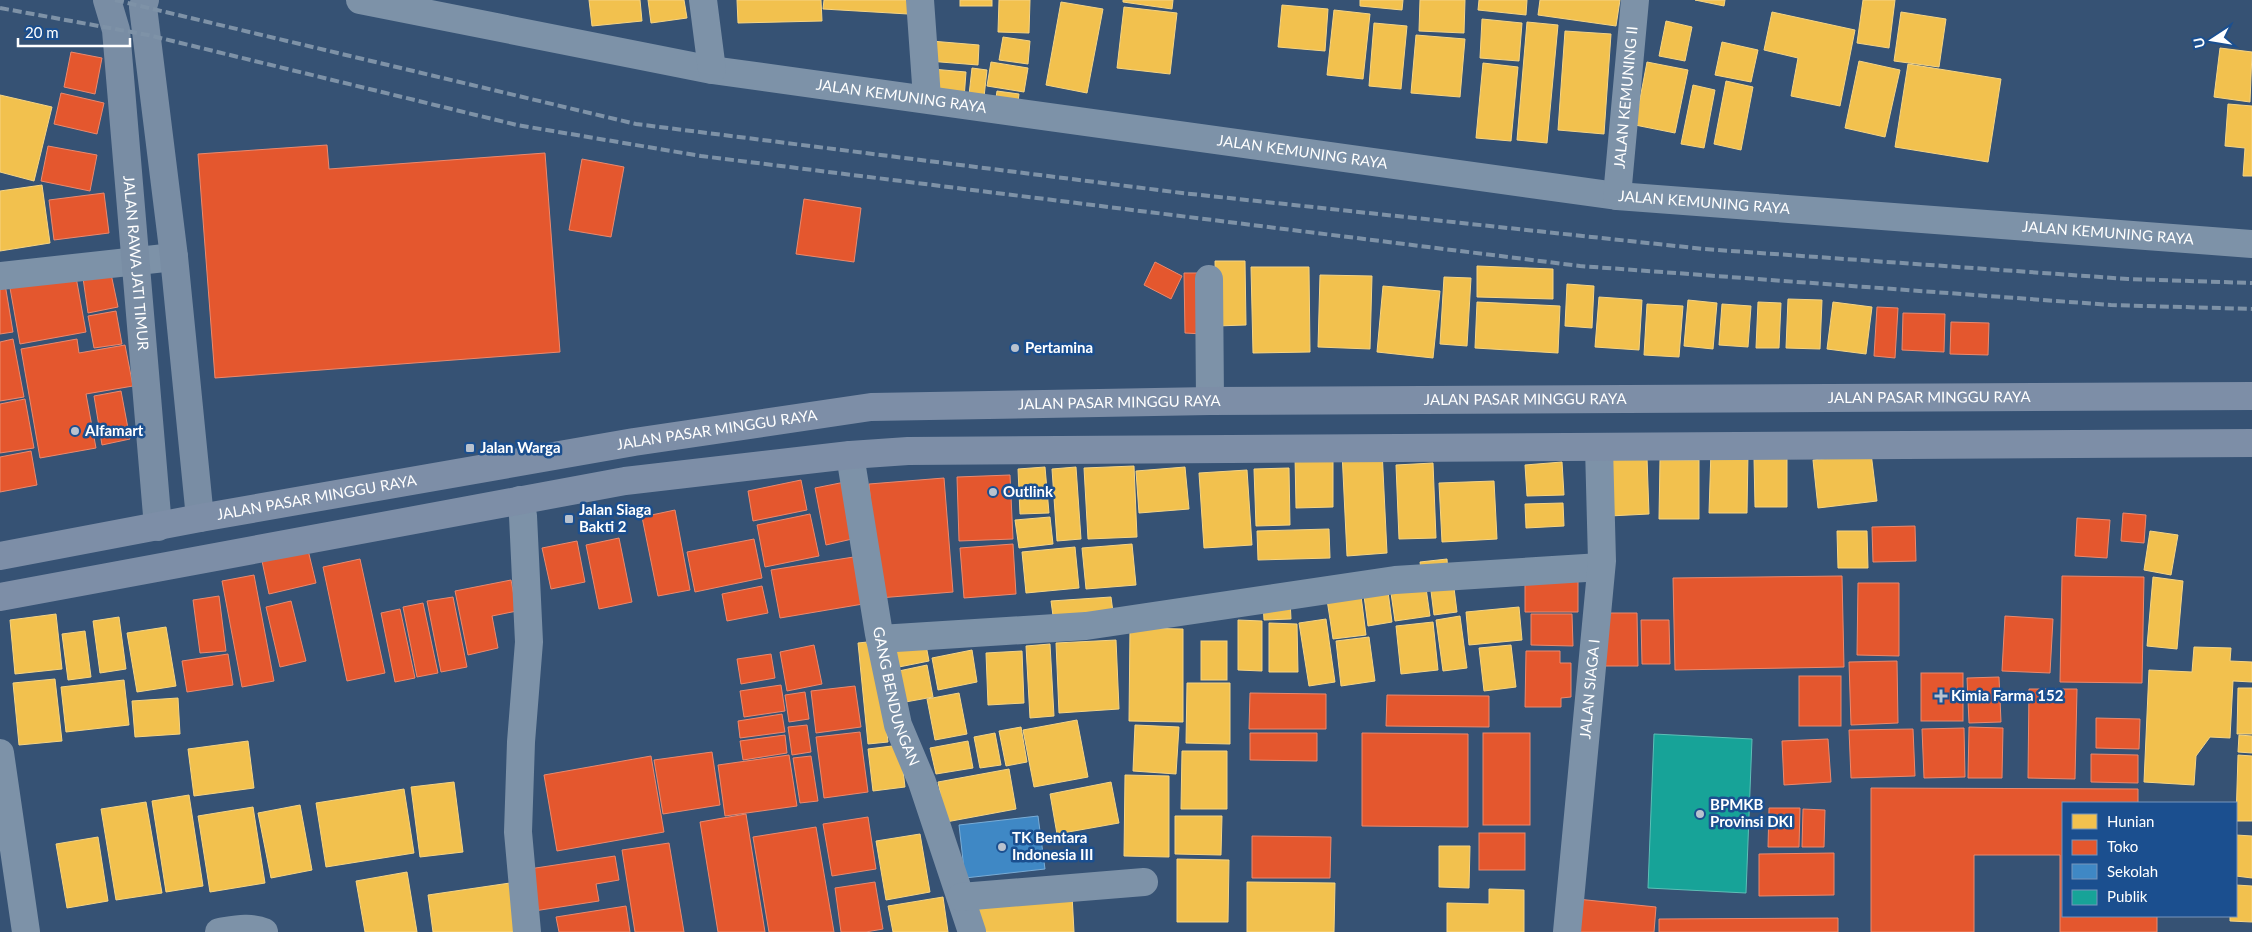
<svg xmlns="http://www.w3.org/2000/svg" width="2252" height="932" viewBox="0 0 2252 932" font-family="Lato,sans-serif">
  <style>
    .homes { fill: #f2c14e; stroke: #f6d483 }
    .shops { fill: #e4572e; stroke: #ec896d }
    .schools { fill: #3f88c5; stroke: #79acd6 }
    .public { fill: #17a398; stroke: #5dbfb7 }
    .lines { fill: none; stroke-linecap: round; stroke-linejoin: round }
    .street { stroke: #7d92a8; stroke-width: 28 }
    .secondary { stroke: #798da4; stroke-width: 28 }
    .primary { stroke: #7d8ea7; stroke-width: 28 }
    .rail { stroke: #7e92a7; stroke-width: 4; stroke-dasharray: 9 4; stroke-linecap: butt }
    .poi-dot { fill: #b9c2ce; stroke: #1b4f8f; stroke-width: 2 }
    .labels { text-anchor: middle; stroke-width: 5; stroke-linejoin: round; paint-order: stroke }
    .street-label { font-size: 15px; fill: #fff; stroke: #1b4f8f }
    .poi-label { font-size: 15px; font-weight: bold; fill: #fff; stroke: #1b4f8f; text-anchor: start }
  </style>
  <rect width="100%" height="100%" fill="#365274"/>
  <g class="homes">
    <path d="M589,0H640L642,21L592,26Z"/>
    <path d="M648,0H684L687,18L651,23Z"/>
    <path d="M737,0H821L822,21L738,23Z"/>
    <path d="M824,0H909L908,14L823,9Z"/>
    <rect x="960" y="0" width="32" height="6"/>
    <path d="M999,0H1030L1029,33L998,32Z"/>
    <path d="M1123,0H1173L1172,9L1123,2Z"/>
    <path d="M1360,0H1403L1402,10L1360,6Z"/>
    <path d="M1420,0H1465L1464,33L1419,31Z"/>
    <path d="M1479,0H1527L1526,15L1478,10Z"/>
    <path d="M1540,0H1620L1616,26L1538,15Z"/>
    <path d="M1695,0H1725L1724,6Z"/>
    <path d="M1863,0H1895L1889,48L1857,43Z"/>
    <path d="M1061,2L1103,9L1087,93L1046,85Z"/>
    <path d="M1282,5L1328,9L1325,51L1278,47Z"/>
    <path d="M1124,7L1177,13L1170,74L1117,68Z"/>
    <path d="M1334,10L1370,14L1363,79L1327,75Z"/>
    <path d="M1772,12L1855,30L1840,106L1791,96L1798,58L1764,50Z"/>
    <path d="M1901,12L1946,19L1939,67L1894,61Z"/>
    <path d="M1482,19L1522,23L1519,61L1480,58Z"/>
    <path d="M1666,21L1692,27L1685,61L1659,56Z"/>
    <path d="M1527,22L1558,25L1547,143L1517,140Z"/>
    <path d="M1374,23L1407,26L1401,89L1369,86Z"/>
    <path d="M1565,31L1611,34L1604,134L1558,130Z"/>
    <path d="M1416,35L1465,39L1460,97L1411,93Z"/>
    <path d="M1003,37L1030,41L1028,64L999,60Z"/>
    <path d="M931,41L979,45L978,65L928,61Z"/>
    <path d="M1722,42L1758,50L1751,82L1715,75Z"/>
    <path d="M2220,48L2252,52L2250,102L2214,97Z"/>
    <path d="M1859,61L1900,70L1885,137L1845,128Z"/>
    <path d="M991,62L1028,68L1024,92L987,86Z"/>
    <path d="M1647,62L1688,70L1675,133L1635,125Z"/>
    <path d="M1483,63L1518,67L1511,141L1476,138Z"/>
    <path d="M1908,64L2001,79L1988,162L1895,147Z"/>
    <path d="M972,68L987,70L983,106L968,104Z"/>
    <path d="M932,69L966,72L964,99L930,96Z"/>
    <path d="M1726,81L1753,87L1741,150L1714,144Z"/>
    <path d="M1693,85L1715,90L1704,148L1681,144Z"/>
    <path d="M997,91L1019,94L1017,109L995,105Z"/>
    <path d="M0,95L52,107L34,181L0,172Z"/>
    <path d="M2228,104L2252,106V176H2243L2245,148L2225,146Z"/>
    <path d="M42,185L50,243L0,251V191Z"/>
    <path d="M1215,261H1245L1246,325L1216,326Z"/>
    <path d="M1477,266L1553,269V299L1477,297Z"/>
    <path d="M1251,267H1309L1310,352L1253,353Z"/>
    <path d="M1320,275L1372,276L1370,349L1318,347Z"/>
    <path d="M1444,277L1471,278L1467,346L1440,344Z"/>
    <path d="M1567,284L1594,286L1592,328L1565,326Z"/>
    <path d="M1383,286L1440,291L1433,358L1377,352Z"/>
    <path d="M1599,297L1642,300L1639,350L1595,347Z"/>
    <path d="M1788,299L1822,300L1820,349L1786,348Z"/>
    <path d="M1688,300L1717,303L1713,349L1684,346Z"/>
    <path d="M1477,302L1560,306L1558,353L1475,348Z"/>
    <path d="M1758,302L1781,303L1779,348H1756Z"/>
    <path d="M1833,302L1872,307L1866,354L1827,349Z"/>
    <path d="M1647,304L1683,306L1679,357L1644,355Z"/>
    <path d="M1722,304L1751,306L1748,347L1719,345Z"/>
    <path d="M1382,450L1387,553L1347,556L1342,452Z"/>
    <path d="M1711,450L1748,452L1747,513H1709Z"/>
    <path d="M1871,453L1877,501L1818,508L1813,460Z"/>
    <path d="M1295,456H1333V507L1296,508Z"/>
    <path d="M1787,457V507H1755L1754,458Z"/>
    <path d="M1647,458L1649,514L1609,516L1606,459Z"/>
    <path d="M1660,460H1699V519H1659Z"/>
    <path d="M1562,462L1564,495L1527,496L1525,465Z"/>
    <path d="M1433,463L1436,538L1399,539L1396,465Z"/>
    <path d="M1134,466L1137,537L1088,539L1084,468Z"/>
    <path d="M1045,467L1049,513L1020,514L1018,469Z"/>
    <path d="M1076,467L1081,539L1057,541L1052,469Z"/>
    <path d="M1185,467L1189,509L1139,513L1136,471Z"/>
    <path d="M1289,468L1290,525L1256,526L1254,469Z"/>
    <path d="M1247,470L1252,545L1204,548L1199,473Z"/>
    <path d="M1494,481L1497,539L1442,542L1439,483Z"/>
    <path d="M1563,503L1564,526L1526,528L1525,504Z"/>
    <path d="M1050,517L1053,544L1019,548L1015,520Z"/>
    <path d="M1329,529L1330,558L1258,560L1257,531Z"/>
    <path d="M1837,531H1867L1868,568H1838Z"/>
    <path d="M2150,531L2178,535L2171,575L2144,570Z"/>
    <path d="M1132,544L1136,585L1086,589L1082,548Z"/>
    <path d="M1075,547L1079,588L1026,593L1022,552Z"/>
    <path d="M1447,559L1448,575L1422,578L1420,562Z"/>
    <path d="M2153,577L2183,581L2177,649L2147,646Z"/>
    <path d="M1453,580L1457,612L1434,615L1430,583Z"/>
    <path d="M1425,581L1430,616L1395,621L1390,586Z"/>
    <path d="M1387,584L1392,622L1368,626L1363,588Z"/>
    <path d="M1360,588L1366,635L1333,639L1326,593Z"/>
    <path d="M1111,597L1114,620L1054,623L1051,601Z"/>
    <path d="M1290,600L1291,619L1264,620L1263,602Z"/>
    <path d="M1519,607L1522,640L1469,645L1466,612Z"/>
    <path d="M56,614L62,669L15,674L10,620Z"/>
    <path d="M1460,616L1467,668L1443,671L1436,620Z"/>
    <path d="M119,617L126,669L100,673L93,621Z"/>
    <path d="M1326,619L1335,682L1309,686L1299,623Z"/>
    <path d="M1238,620L1262,621V671L1238,670Z"/>
    <path d="M1433,622L1438,670L1401,674L1396,626Z"/>
    <path d="M1269,623L1297,624L1298,672H1269Z"/>
    <path d="M166,627L176,686L137,692L127,633Z"/>
    <path d="M1130,628L1183,629V722L1129,721Z"/>
    <path d="M85,631L91,677L68,680L62,634Z"/>
    <path d="M1369,637L1375,681L1341,686L1336,641Z"/>
    <path d="M925,640L929,661L894,668L889,643Z"/>
    <path d="M1116,640L1119,709L1059,713L1056,643Z"/>
    <path d="M877,641L888,742L868,744L858,643Z"/>
    <rect x="1201" y="641" width="26" height="39"/>
    <path d="M1050,644L1054,716L1030,718L1026,646Z"/>
    <path d="M1511,645L1516,687L1484,691L1479,648Z"/>
    <path d="M2194,647L2231,648L2230,661L2252,662V682L2233,681L2230,738L2210,737L2196,756L2194,785L2144,782L2149,670L2192,672Z"/>
    <path d="M972,650L977,682L938,690L932,658Z"/>
    <path d="M1022,651L1024,703L988,705L986,653Z"/>
    <path d="M927,665L933,697L900,703L894,672Z"/>
    <path d="M55,679L62,741L19,745L13,683Z"/>
    <path d="M124,680L129,725L66,732L61,687Z"/>
    <path d="M1187,683H1230V744L1186,743Z"/>
    <path d="M2238,688H2252V734H2237Z"/>
    <path d="M959,693L967,734L935,740L927,699Z"/>
    <path d="M178,698L180,734L135,737L132,701Z"/>
    <path d="M1077,720L1088,777L1034,787L1023,730Z"/>
    <path d="M1135,725L1179,727L1176,774L1133,771Z"/>
    <path d="M1021,727L1027,762L1006,766L999,731Z"/>
    <path d="M995,733L1001,765L980,768L974,737Z"/>
    <path d="M2239,735L2252,736V753L2238,752Z"/>
    <path d="M248,741L254,788L194,796L188,749Z"/>
    <path d="M968,741L973,768L936,774L930,748Z"/>
    <path d="M900,745L905,787L873,791L868,749Z"/>
    <path d="M1182,751H1227V809H1181Z"/>
    <path d="M2238,755L2252,756V821H2236Z"/>
    <path d="M1009,769L1016,809L946,822L938,782Z"/>
    <path d="M1125,775L1169,776V857L1124,856Z"/>
    <path d="M454,782L463,852L420,857L411,787Z"/>
    <path d="M1111,782L1119,823L1057,834L1050,794Z"/>
    <path d="M404,789L414,853L326,867L316,803Z"/>
    <path d="M189,795L203,886L166,892L152,801Z"/>
    <path d="M146,802L162,893L116,900L101,809Z"/>
    <path d="M300,805L312,870L271,878L258,813Z"/>
    <path d="M253,807L265,883L210,892L198,816Z"/>
    <path d="M1175,816H1222L1221,855L1175,854Z"/>
    <path d="M920,834L930,892L886,900L876,841Z"/>
    <path d="M2236,835L2252,836V878L2236,876Z"/>
    <path d="M98,837L108,901L67,908L56,844Z"/>
    <path d="M1439,846H1470L1469,888L1439,887Z"/>
    <path d="M1177,859L1229,860L1228,922H1177Z"/>
    <path d="M407,872L417,932H365L356,881Z"/>
    <path d="M1247,882L1335,883L1334,932H1247Z"/>
    <path d="M510,883L517,932H433L428,895Z"/>
    <path d="M2236,885L2252,886V922L2230,921V916H2236Z"/>
    <path d="M1489,889L1524,890V932H1447V903L1489,904Z"/>
    <path d="M1072,895L1074,932H977L975,899Z"/>
    <path d="M943,897L948,932H893L888,906Z"/>
  </g>
  <g class="shops">
    <path d="M71,52L102,58L95,94L64,87Z"/>
    <path d="M61,93L104,103L97,134L54,124Z"/>
    <path d="M327,145L329,169L545,153L560,352L215,378L198,154Z"/>
    <path d="M48,146L97,155L90,191L41,181Z"/>
    <path d="M582,159L624,167L611,237L569,230Z"/>
    <path d="M104,193L109,233L54,240L49,200Z"/>
    <path d="M804,199L861,208L854,262L796,254Z"/>
    <path d="M1155,262L1182,276L1171,299L1144,285Z"/>
    <path d="M110,269L118,307L88,313L82,271Z"/>
    <path d="M1184,273H1202L1203,334L1185,333Z"/>
    <path d="M76,277L86,332L20,344L10,288Z"/>
    <path d="M5,284L13,332L0,334V285Z"/>
    <path d="M1877,307L1898,308L1895,358L1874,356Z"/>
    <path d="M116,311L122,344L94,348L88,316Z"/>
    <path d="M1903,313L1945,314L1944,352L1902,350Z"/>
    <path d="M1951,322L1989,323L1988,355L1950,354Z"/>
    <path d="M13,339L24,397L0,401V342Z"/>
    <path d="M77,339L79,353L125,345L133,386L86,394L96,448L40,458L21,349Z"/>
    <path d="M121,391L130,439L102,445L94,396Z"/>
    <path d="M25,399L34,448L0,453V404Z"/>
    <path d="M31,451L37,485L0,492V457Z"/>
    <path d="M1010,475L1013,539L959,541L957,477Z"/>
    <path d="M944,478L953,592L879,598L869,484Z"/>
    <path d="M801,480L807,510L753,521L748,491Z"/>
    <path d="M850,481L861,537L826,545L815,488Z"/>
    <path d="M675,510L690,590L658,596L642,517Z"/>
    <path d="M2123,513L2146,515L2144,543L2121,541Z"/>
    <path d="M810,514L819,556L765,567L757,525Z"/>
    <path d="M2077,518L2110,520L2107,558L2075,556Z"/>
    <path d="M1915,526L1916,561L1873,562L1872,527Z"/>
    <path d="M619,538L632,602L599,609L586,545Z"/>
    <path d="M754,539L762,578L695,592L687,552Z"/>
    <path d="M577,541L585,582L551,589L542,548Z"/>
    <path d="M1013,544L1016,594L964,598L960,548Z"/>
    <path d="M308,550L316,583L269,594L262,561Z"/>
    <path d="M860,556L869,603L780,618L771,570Z"/>
    <path d="M360,559L385,673L347,681L323,567Z"/>
    <path d="M1525,573L1578,574V612H1525Z"/>
    <path d="M254,575L274,681L242,687L222,581Z"/>
    <path d="M1842,576L1844,667L1675,670L1673,578Z"/>
    <path d="M2062,576L2144,577L2142,683L2060,682Z"/>
    <path d="M511,580L517,611L492,616L498,648L468,655L455,591Z"/>
    <path d="M1858,583H1899V656L1857,655Z"/>
    <path d="M762,586L768,613L727,621L722,594Z"/>
    <path d="M219,596L226,651L200,653L193,600Z"/>
    <path d="M453,597L467,667L441,672L427,601Z"/>
    <path d="M291,601L306,661L280,667L266,607Z"/>
    <path d="M423,603L438,673L417,677L403,607Z"/>
    <path d="M400,609L415,678L395,682L381,613Z"/>
    <path d="M1600,613H1637L1638,666H1600Z"/>
    <path d="M1531,614H1572L1573,646L1531,645Z"/>
    <path d="M2005,616L2053,619L2050,673L2002,671Z"/>
    <path d="M1641,620H1669L1670,664H1642Z"/>
    <path d="M814,645L822,684L787,691L780,652Z"/>
    <path d="M1526,651H1560V663H1571V697L1561,698V707H1525Z"/>
    <path d="M228,654L233,685L187,692L182,661Z"/>
    <path d="M771,654L775,678L741,684L737,659Z"/>
    <path d="M1897,661L1898,723L1851,725L1849,662Z"/>
    <rect x="1921" y="673" width="42" height="48"/>
    <rect x="1799" y="676" width="42" height="50"/>
    <path d="M1999,677L2001,722L1969,723L1967,678Z"/>
    <path d="M781,685L785,711L744,717L740,691Z"/>
    <path d="M855,686L861,727L816,733L811,691Z"/>
    <path d="M2029,689H2077L2075,779L2028,778Z"/>
    <path d="M805,692L809,719L789,722L785,695Z"/>
    <path d="M1250,693L1326,694V729H1249Z"/>
    <path d="M1387,695L1489,696V727L1386,726Z"/>
    <path d="M782,714L785,732L740,738L738,721Z"/>
    <path d="M2096,718L2140,719L2139,749L2096,748Z"/>
    <path d="M807,725L811,752L792,755L788,727Z"/>
    <path d="M1969,727L2003,728L2002,778H1968Z"/>
    <path d="M1964,728L1965,777L1924,778L1922,729Z"/>
    <path d="M1913,729L1915,776L1851,778L1849,730Z"/>
    <path d="M860,732L868,792L824,798L816,737Z"/>
    <path d="M1250,733H1317V761L1250,760Z"/>
    <path d="M1362,733L1468,734V827L1362,826Z"/>
    <rect x="1483" y="733" width="47" height="92"/>
    <path d="M785,735L787,753L743,760L740,741Z"/>
    <path d="M1828,739L1831,782L1784,785L1782,741Z"/>
    <path d="M712,752L720,805L663,814L654,760Z"/>
    <path d="M2091,754L2138,755V783L2091,782Z"/>
    <path d="M789,755L797,806L725,816L718,765Z"/>
    <path d="M651,756L664,832L557,851L544,775Z"/>
    <path d="M811,756L818,801L800,803L793,758Z"/>
    <path d="M1871,788L2138,789V803H2063V916H2157V932H2060V855H1974V932H1871Z"/>
    <path d="M1769,808H1800L1799,847H1768Z"/>
    <path d="M1803,809L1825,810L1824,847H1802Z"/>
    <path d="M746,814L765,932H718L700,822Z"/>
    <path d="M868,817L876,869L832,876L823,824Z"/>
    <path d="M816,827L834,932H769L753,837Z"/>
    <rect x="1479" y="833" width="46" height="37"/>
    <path d="M1252,836L1331,837L1330,878H1252Z"/>
    <path d="M669,843L684,932H635L622,850Z"/>
    <path d="M1834,853V895L1759,896V854Z"/>
    <path d="M615,856L619,880L596,884L599,901L534,911L529,869Z"/>
    <path d="M875,882L883,929L866,932H841L835,888Z"/>
    <path d="M1577,899L1656,907L1654,932H1574Z"/>
    <path d="M626,906L630,932H559L556,917Z"/>
    <path d="M1838,918V932H1659V919Z"/>
  </g>
  <path class="schools" d="M1038,816L1045,869L965,878L959,825Z"/>
  <path class="public" d="M1654,734L1752,739L1746,893L1648,888Z"/>
  <g class="lines">
    <g class="street">
      <path id="s1" d="M360,0L712,70L1617,196L2252,244"/>
      <path d="M703,0L712,70"/>
      <path d="M920,0L927,98"/>
      <path id="s2" d="M1617,196L1635,0"/>
      <path d="M0,276L174,257"/>
      <path d="M1209,279L1210,401"/>
      <path id="s3" d="M850,455L879,634L898,725L922,782L972,932"/>
      <path d="M520,500L523,516L529,642L521,742L518,832L527,932"/>
      <path d="M880,639L1086,626L1395,580L1601,567"/>
      <path d="M0,753L26,932"/>
      <path d="M961,897L1144,882"/>
      <path d="M219,932C233,930 251,926 264,932"/>
      <path id="s4" d="M1567,932L1602,561L1599,447"/>
    </g>
    <g class="secondary">
      <path id="s5" d="M107,0L116,30L158,527"/>
      <path d="M145,0L143,7L174,257L200,518"/>
    </g>
    <g class="primary">
      <path id="s6" d="M0,556L200,518L634,442L871,407L1210,401L2252,396"/>
      <path d="M0,597L625,481L850,455L908,451L2252,443"/>
    </g>
    <g class="rail">
      <path d="M115,0L636,124L1182,193L1704,249L2128,279L2252,283"/>
      <path d="M0,8L148,35L517,125L701,156L1580,266L2111,305L2252,309"/>
    </g>
  </g>
  <g class="poi-dot">
    <circle cx="1015" cy="348" r="5"/>
    <circle cx="75" cy="431" r="5"/>
    <rect x="465" y="443" width="10" height="10" rx="2.5"/>
    <circle cx="993" cy="492" r="5"/>
    <rect x="564" y="514" width="10" height="10" rx="2.5"/>
    <path d="M1938.5 688.5h5v5h5v5h-5v5h-5v-5h-5v-5h5z"/>
    <circle cx="1700" cy="814" r="5"/>
    <circle cx="1002" cy="847" r="5"/>
  </g>
  <g class="labels">
    <g class="street-label">
      <text dy="5" stroke="none"><textPath href="#s1" startOffset="550">JALAN KEMUNING RAYA</textPath></text>
      <text dy="5" stroke="none"><textPath href="#s2" startOffset="99">JALAN KEMUNING II</textPath></text>
      <text dy="5" stroke="none"><textPath href="#s1" startOffset="955">JALAN KEMUNING RAYA</textPath></text>
      <text dy="5" stroke="none"><textPath href="#s1" startOffset="1360">JALAN KEMUNING RAYA</textPath></text>
      <text dy="5" stroke="none"><textPath href="#s1" startOffset="1765">JALAN KEMUNING RAYA</textPath></text>
      <text dy="5" stroke="none"><textPath href="#s5" startOffset="265">JALAN RAWA JATI TIMUR</textPath></text>
      <text dy="5" stroke="none"><textPath href="#s6" startOffset="1942">JALAN PASAR MINGGU RAYA</textPath></text>
      <text dy="5" stroke="none"><textPath href="#s6" startOffset="1538">JALAN PASAR MINGGU RAYA</textPath></text>
      <text dy="5" stroke="none"><textPath href="#s6" startOffset="1132">JALAN PASAR MINGGU RAYA</textPath></text>
      <text dy="5" stroke="none"><textPath href="#s6" startOffset="728">JALAN PASAR MINGGU RAYA</textPath></text>
      <text dy="5" stroke="none"><textPath href="#s6" startOffset="322">JALAN PASAR MINGGU RAYA</textPath></text>
      <text dy="5" stroke="none"><textPath href="#s4" startOffset="244">JALAN SIAGA I</textPath></text>
      <text dy="5" stroke="none"><textPath href="#s3" startOffset="246">GANG BENDUNGAN</textPath></text>
    </g>
    <g class="poi-label">
      <text x="1025" y="353">Pertamina</text>
      <text x="85" y="436">Alfamart</text>
      <text x="480" y="453">Jalan Warga</text>
      <text x="1003" y="497">Outlink</text>
      <text x="579" y="515">Jalan Siaga<tspan x="579" dy="17">Bakti 2</tspan></text>
      <text x="1951" y="701">Kimia Farma 152</text>
      <text x="1710" y="810">BPMKB<tspan x="1710" dy="17">Provinsi DKI</tspan></text>
      <text x="1012" y="843">TK Bentara<tspan x="1012" dy="17">Indonesia III</tspan></text>
    </g>
  </g>
  <rect x="2062" y="802" width="175" height="115" fill="#1b4f8f" stroke="#7695bc"/>
  <rect x="2072" y="814" width="25" height="15" fill="#f2c14e" stroke="#7695bc"/>
  <text x="2107" y="827" font-size="15" fill="#ffffff">Hunian</text>
  <rect x="2072" y="840" width="25" height="15" fill="#e4572e" stroke="#7695bc"/>
  <text x="2107" y="852" font-size="15" fill="#ffffff">Toko</text>
  <rect x="2072" y="864" width="25" height="15" fill="#3f88c5" stroke="#7695bc"/>
  <text x="2107" y="877" font-size="15" fill="#ffffff">Sekolah</text>
  <rect x="2072" y="890" width="25" height="15" fill="#17a398" stroke="#7695bc"/>
  <text x="2107" y="902" font-size="15" fill="#ffffff">Publik</text>
  <g transform="translate(2212 40) rotate(258)" stroke="#1b4f8f" stroke-width="4" paint-order="stroke">
  <path d="M0-4L9 19L0 12L-9 19Z" fill="#ffffff"/>
  <text y="-8" font-size="14" font-weight="bold" text-anchor="middle" fill="#ffffff">U</text>
  </g>
  <path d="M18 38v8h112v-8" fill="none" stroke="#ffffff" stroke-width="2.5"/>
  <text x="25" y="38" font-size="15" fill="#ffffff" stroke="#1b4f8f" stroke-width="4" paint-order="stroke">20 m</text>
</svg>
